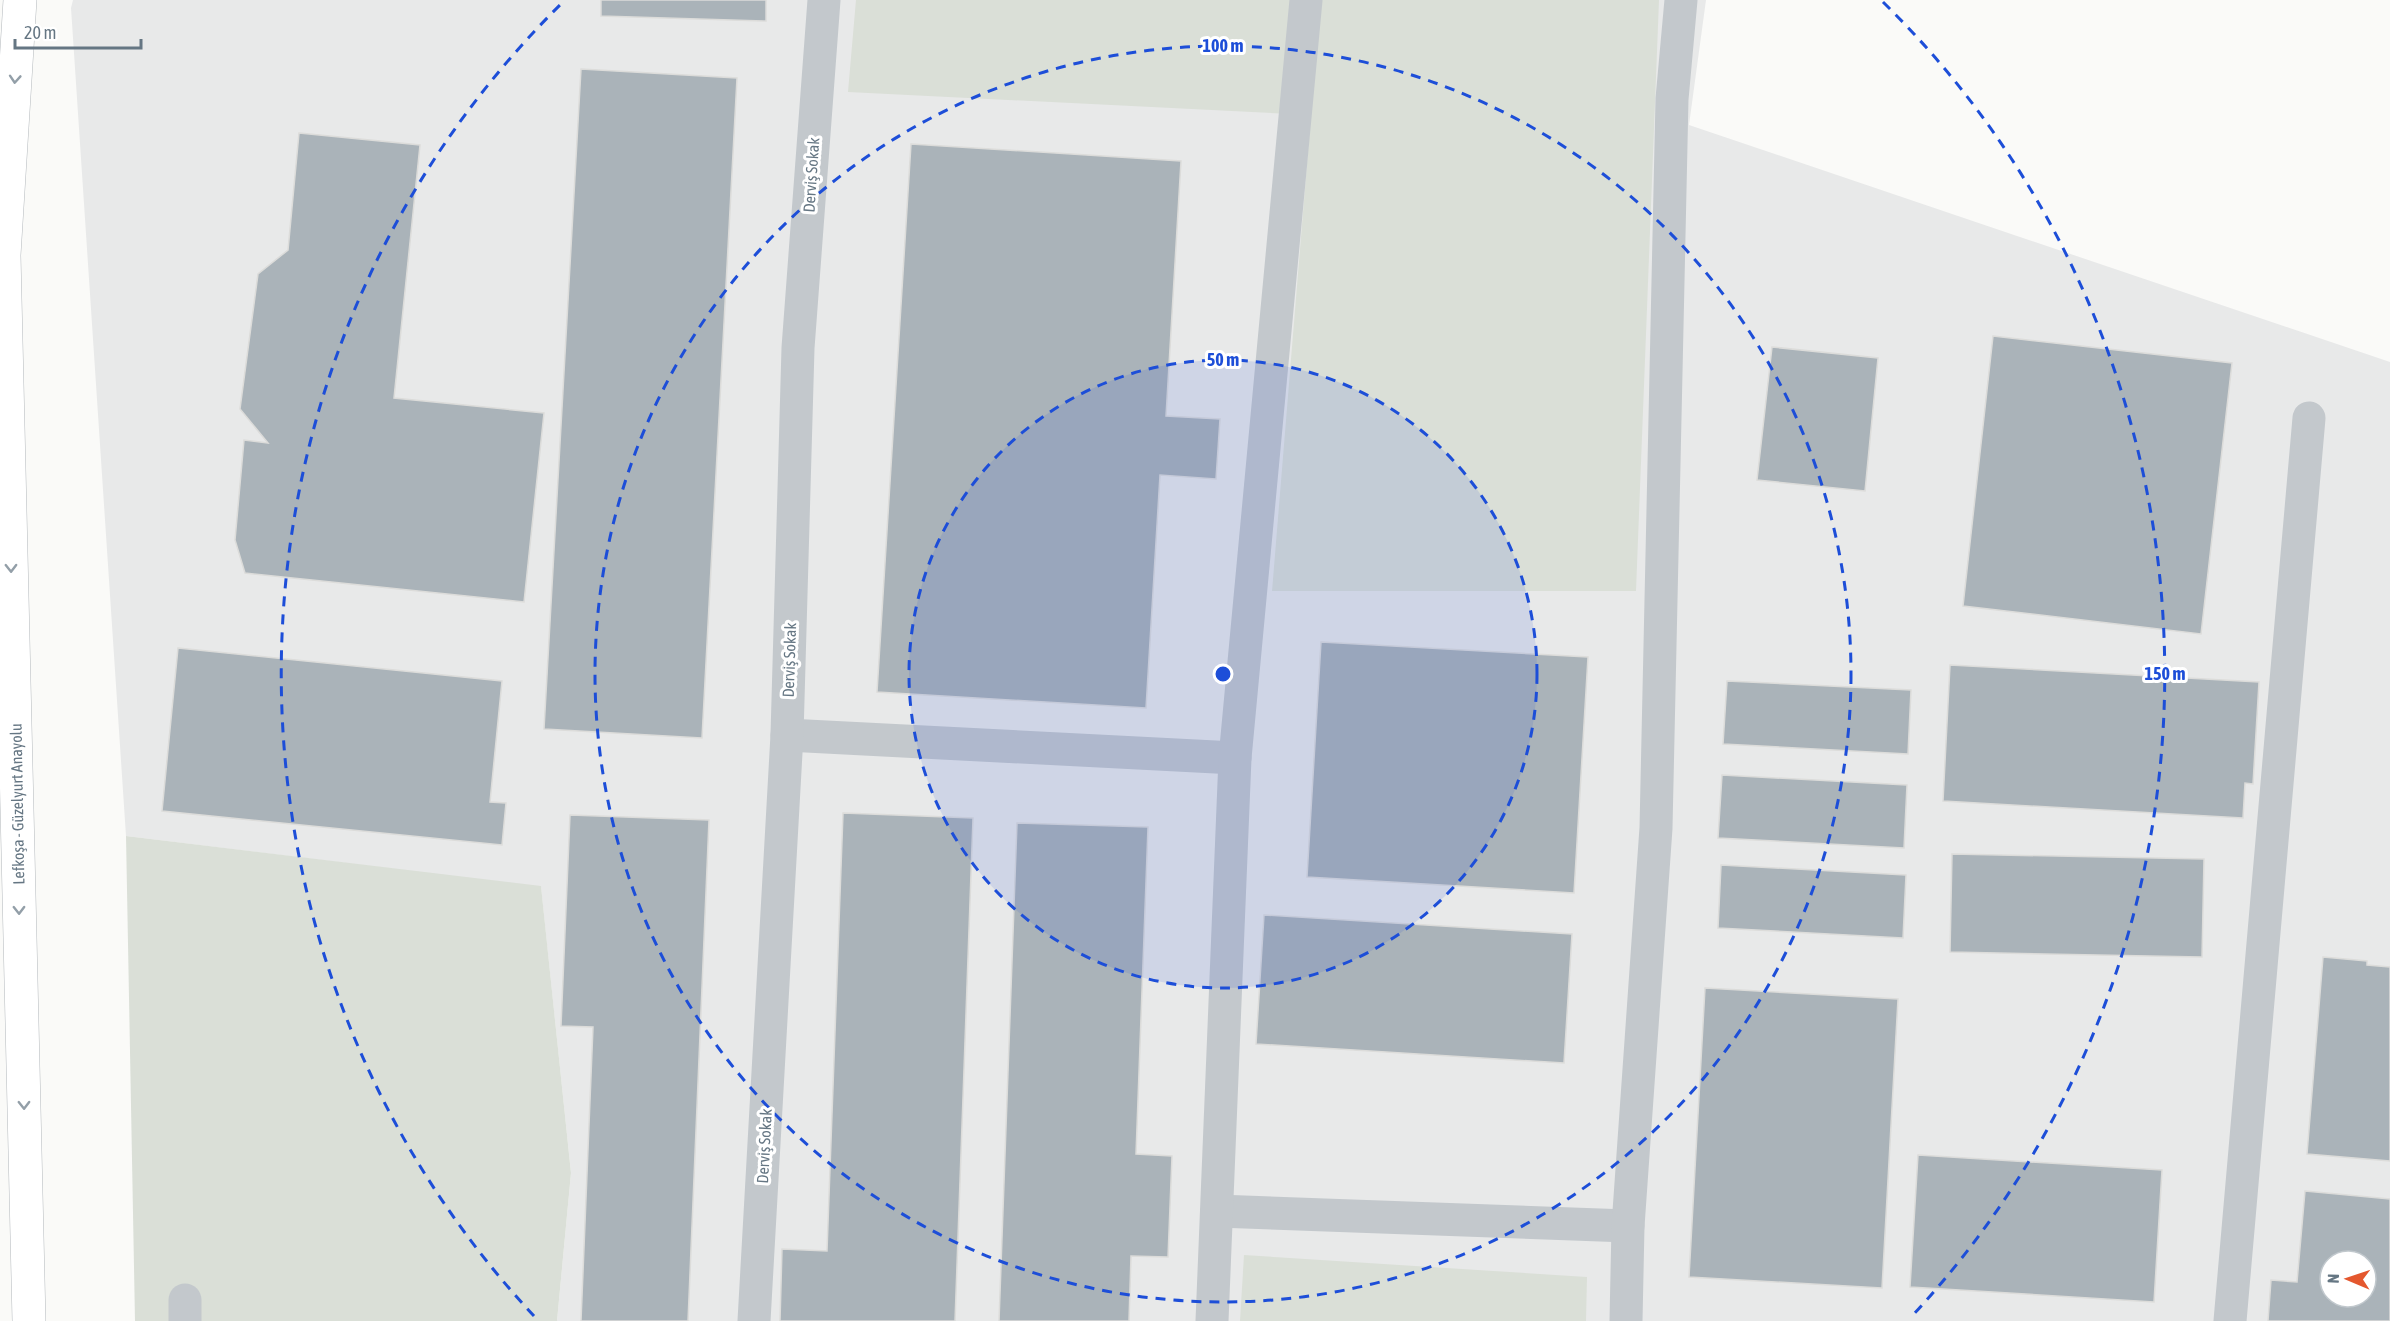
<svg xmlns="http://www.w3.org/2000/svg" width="2390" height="1321" viewBox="0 0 2390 1321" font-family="'Asap Condensed',sans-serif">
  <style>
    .built { fill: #e8e9e9; fill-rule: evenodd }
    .green { fill: #dadfd7 }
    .building { fill: #aab3b9; stroke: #dcdcda; stroke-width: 1.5; fill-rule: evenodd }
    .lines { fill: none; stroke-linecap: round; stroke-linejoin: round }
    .highway-casing { stroke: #b4b9bd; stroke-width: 34 }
    .minor { stroke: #c3c8cc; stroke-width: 33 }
    .highway { stroke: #fff; stroke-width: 33 }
    .oneway { stroke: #939fa8 }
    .ring { fill: none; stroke: #1d4ed8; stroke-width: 3; stroke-dasharray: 10 8 }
    .labels { text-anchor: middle; stroke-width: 6; stroke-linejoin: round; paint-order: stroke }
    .street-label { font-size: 16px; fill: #657683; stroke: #fff }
    .centre { fill: #1d4ed8; stroke: #fff; stroke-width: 3 }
    .ring-label { font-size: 18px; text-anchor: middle; font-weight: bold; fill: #1d4ed8; stroke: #fff; stroke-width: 6; stroke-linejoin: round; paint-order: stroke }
  </style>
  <rect width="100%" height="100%" fill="#fafaf8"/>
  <path class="built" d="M73,0H1706L1689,125L2390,362V1321H557L571,1173L541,887L126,836L71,8ZM2330,1261H2366V1297H2330Z"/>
  <g class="green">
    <path d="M856,0H1659L1636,591H1272L1311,115L848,92Z"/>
    <path d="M126,836L541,886L571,1173L557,1321H135Z"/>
    <path d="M1244,1255L1587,1277L1586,1321H1240Z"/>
  </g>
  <g class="building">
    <path d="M601,0H766V21L601,16Z"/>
    <path d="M581,69L737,78L702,738L544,729Z"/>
    <path d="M299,133L420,145L394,398L544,413L524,602L245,573L235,540L244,440L268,443L240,409L258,274L288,250Z"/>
    <path d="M911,144L1181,161L1166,416L1220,419L1216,479L1160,475L1146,708L877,692Z"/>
    <path d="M1993,336L2232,363L2201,634L1963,606Z"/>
    <path d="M1772,347L1878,358L1865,491L1757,480Z"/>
    <path d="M1321,642L1588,657L1574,893L1307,877Z"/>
    <path d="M178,648L502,681L490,802L506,803L502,845L162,811Z"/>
    <path d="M1950,665L2259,682L2253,784L2245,783L2243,818L1943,801Z"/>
    <path d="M1727,681L1911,690L1908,754L1723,744Z"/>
    <path d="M1722,775L1907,785L1904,848L1718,838Z"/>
    <path d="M843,813L973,818L955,1321H780L782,1249L827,1251Z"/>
    <path d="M570,815L709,820L688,1321H581L593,1027L561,1026Z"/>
    <path d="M1017,823L1148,827L1136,1154L1172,1156L1168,1257L1131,1256L1129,1321H999Z"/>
    <path d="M1952,854L2204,859L2202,957L1950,952Z"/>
    <path d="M1721,865L1906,875L1903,938L1718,928Z"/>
    <path d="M1264,915L1572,934L1564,1063L1256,1044Z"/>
    <path d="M2323,957L2367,961V965L2390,967V1161L2307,1154Z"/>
    <path d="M1705,988L1898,999L1882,1288L1689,1277Z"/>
    <path d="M1918,1155L2162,1170L2154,1302L1910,1287Z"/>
    <path d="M2305,1191L2390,1199V1321H2268L2271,1280L2297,1282ZM2330,1261H2366V1297H2330Z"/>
  </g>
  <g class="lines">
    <defs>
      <path id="highway" d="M20,0L4,255L29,1321"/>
    </defs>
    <use href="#highway" class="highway-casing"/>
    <g class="minor">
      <path d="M787,735L1235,758"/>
      <path d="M1217,1211L1628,1226"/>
      <path d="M185,1321V1300"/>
      <path d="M754,1321L787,735L798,348L824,0"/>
      <path d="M1212,1321L1235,758L1306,0"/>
      <path d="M1626,1321L1628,1226L1656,828L1672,99L1681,0"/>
      <path d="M2230,1321L2309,418"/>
    </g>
    <use href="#highway" class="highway"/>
  </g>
  <defs><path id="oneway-chevron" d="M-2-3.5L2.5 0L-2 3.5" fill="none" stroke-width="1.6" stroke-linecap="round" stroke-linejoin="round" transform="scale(1.5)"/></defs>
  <g class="oneway">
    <use href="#oneway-chevron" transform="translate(15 79) rotate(94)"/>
    <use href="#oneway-chevron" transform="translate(11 568) rotate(89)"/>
    <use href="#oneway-chevron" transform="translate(19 910) rotate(89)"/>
    <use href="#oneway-chevron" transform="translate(24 1105) rotate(89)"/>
  </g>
  <circle cx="1223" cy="674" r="314" fill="#1d4ed8" fill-opacity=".12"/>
  <g class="ring">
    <circle cx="1223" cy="674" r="314"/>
    <circle cx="1223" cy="674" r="628"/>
    <path d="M534 1316A942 942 0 0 1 563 2M1883 2A942 942 0 0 1 1912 1316"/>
  </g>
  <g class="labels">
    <g class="street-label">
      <text transform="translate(811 175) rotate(-86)" y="6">Derviş Sokak</text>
      <text transform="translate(789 660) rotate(-88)" y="6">Derviş Sokak</text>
      <text transform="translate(17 804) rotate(-91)" y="6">Lefkoşa - Güzelyurt Anayolu</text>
      <text transform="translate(764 1146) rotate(-87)" y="6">Derviş Sokak</text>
    </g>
  </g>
  <circle cx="1223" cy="674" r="9" class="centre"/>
  <g class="ring-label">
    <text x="1223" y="52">100 m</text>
    <text x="1223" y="366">50 m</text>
    <text x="2165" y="680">150 m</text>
  </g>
  <g transform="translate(2348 1279) rotate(272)"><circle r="28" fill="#ffffff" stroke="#c1c8cd" stroke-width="1.5"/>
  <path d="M0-4.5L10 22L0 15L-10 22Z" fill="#e4572e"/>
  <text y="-9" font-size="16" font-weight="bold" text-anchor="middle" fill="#657683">N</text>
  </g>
  <path d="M15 39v9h126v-9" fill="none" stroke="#657683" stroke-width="3"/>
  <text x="24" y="39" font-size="18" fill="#657683" stroke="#ffffff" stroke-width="4.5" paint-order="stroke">20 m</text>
</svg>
